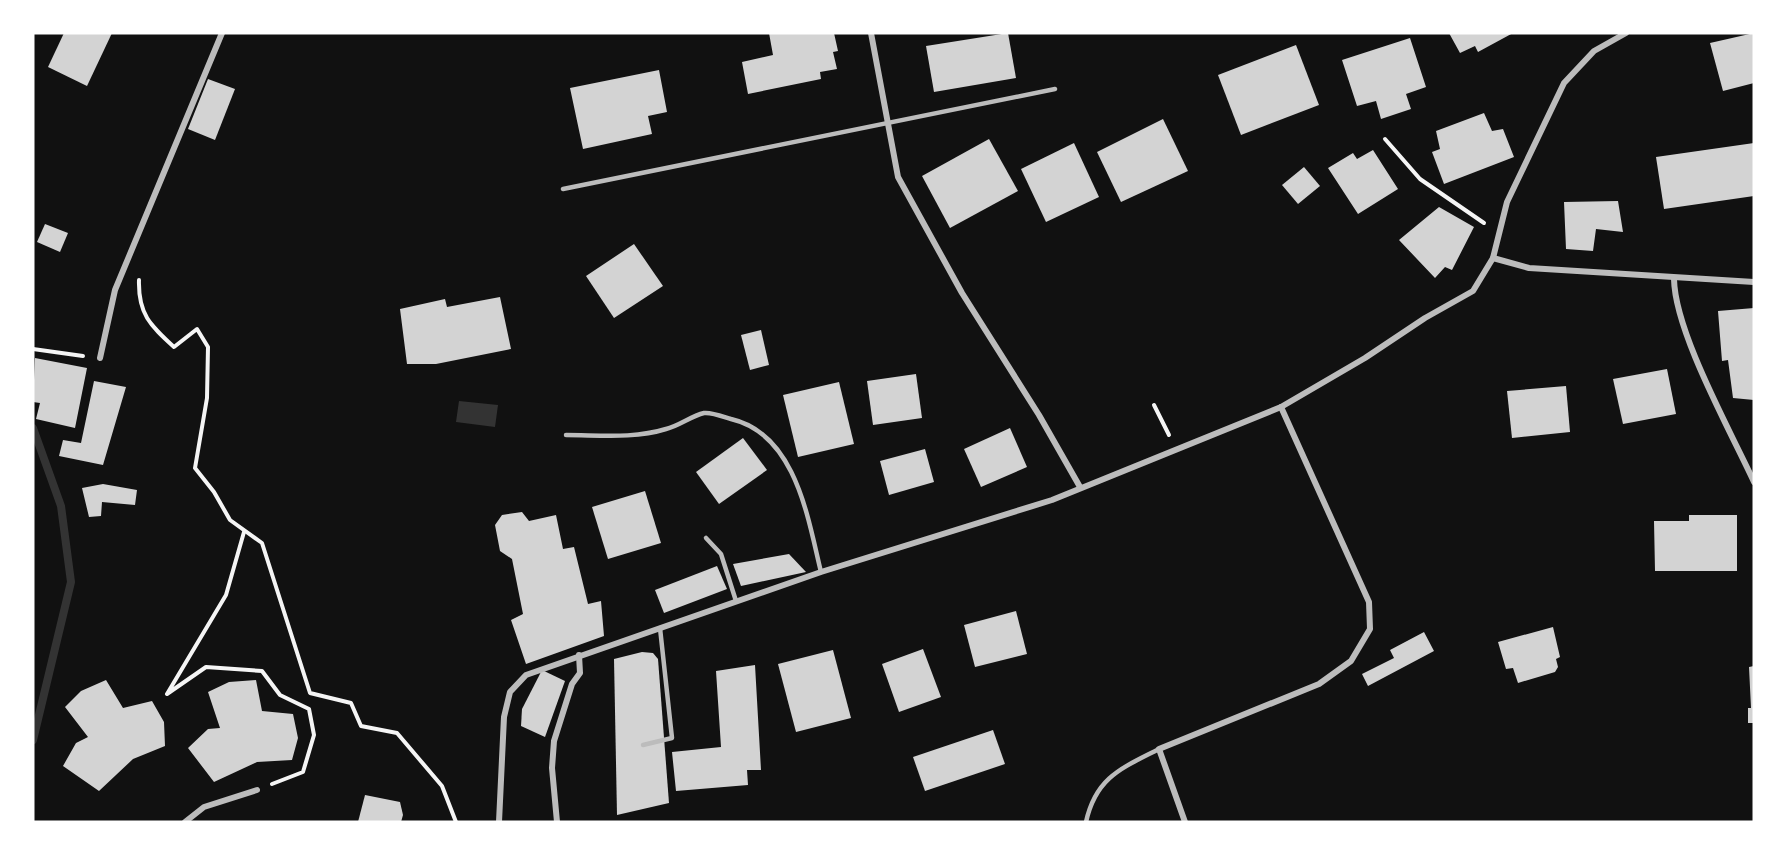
<svg xmlns="http://www.w3.org/2000/svg" width="1787" height="855" viewBox="0 0 1787 855" font-family="'DejaVu Sans',sans-serif">
  <style>
    .water { fill: #333 }
    .lines { fill: none; stroke-linecap: round; stroke-linejoin: round }
    .stream { stroke: #333; stroke-width: 8 }
    .building { fill: #d3d3d3 }
    .path { stroke: #f5f5f5; stroke-width: 4 }
    .service { stroke: #bcbcbc; stroke-width: 4.5 }
    .minor { stroke: #bcbcbc; stroke-width: 6 }
  </style>
  <rect width="100%" height="100%" fill="#111"/>
  <path class="water" d="M459,401L498,405L495,427L456,422Z"/>
  <g class="lines">
    <path class="stream" d="M33,428L61,506L71,582L33,740"/>
  </g>
  <g class="building">
    <path d="M64,33H112L87,86L48,67Z"/>
    <path d="M769,33H834L838,51L833,52L837,69L820,72L821,79L748,94L742,62L773,55Z"/>
    <path d="M1008,33L1016,78L934,92L926,46Z"/>
    <path d="M1449,33H1513L1478,52L1475,46L1460,53Z"/>
    <path d="M1754,33V83L1723,91L1710,43Z"/>
    <path d="M1410,38L1426,87L1406,94L1411,109L1381,119L1376,101L1357,106L1342,60Z"/>
    <path d="M1296,45L1319,105L1241,135L1218,75Z"/>
    <path d="M659,70L667,112L648,116L652,134L583,149L570,88Z"/>
    <path d="M208,79L235,89L215,140L188,129Z"/>
    <path d="M1484,113L1492,131L1503,129L1514,157L1444,184L1432,152L1440,149L1436,131Z"/>
    <path d="M1163,119L1188,171L1121,202L1097,152Z"/>
    <path d="M989,139L1018,191L950,228L922,176Z"/>
    <path d="M1074,143L1099,197L1046,222L1021,169Z"/>
    <path d="M1754,143V196L1664,209L1656,157Z"/>
    <path d="M1373,150L1398,189L1358,214L1328,168L1353,153L1357,159Z"/>
    <path d="M1304,167L1320,186L1298,204L1282,185Z"/>
    <path d="M1618,201L1623,232L1596,229L1593,251L1566,249L1564,202Z"/>
    <path d="M1439,207L1474,227L1452,270L1445,267L1435,278L1399,240Z"/>
    <path d="M45,224L68,233L60,252L37,242Z"/>
    <path d="M634,244L663,286L614,318L586,276Z"/>
    <path d="M500,297L511,349L436,364H407L400,309L445,299L447,307Z"/>
    <path d="M1754,308V400L1733,398L1728,360L1722,361L1718,311Z"/>
    <path d="M761,330L769,365L750,370L741,335Z"/>
    <path d="M35,358L87,368L75,428L36,419L40,403L33,402Z"/>
    <path d="M1667,369L1676,414L1623,424L1613,379Z"/>
    <path d="M916,374L922,418L873,425L867,381Z"/>
    <path d="M94,381L126,387L103,465L59,456L63,440L81,443Z"/>
    <path d="M839,382L854,444L798,457L783,395Z"/>
    <path d="M1566,386L1570,432L1512,438L1507,391Z"/>
    <path d="M1010,428L1027,467L981,487L964,449Z"/>
    <path d="M743,438L767,470L719,504L696,472Z"/>
    <path d="M925,449L934,482L889,495L880,461Z"/>
    <path d="M103,484L137,490L135,505L102,502L101,516L89,517L82,488Z"/>
    <path d="M645,491L661,543L608,559L592,507Z"/>
    <path d="M522,512L529,521L556,515L563,549L574,547L588,604L601,601L604,636L526,664L511,620L523,614L512,559L500,551L495,525L502,515Z"/>
    <path d="M1689,515H1737V571H1655L1654,521H1689Z"/>
    <path d="M789,554L806,572L741,586L733,564Z"/>
    <path d="M717,566L727,589L664,613L655,590Z"/>
    <path d="M1016,611L1027,654L975,667L964,625Z"/>
    <path d="M1553,627L1560,657L1556,659L1558,667L1555,672L1518,683L1513,668L1506,669L1498,642Z"/>
    <path d="M1424,632L1434,651L1368,686L1362,674L1394,658L1390,650Z"/>
    <path d="M923,649L941,697L899,712L882,664Z"/>
    <path d="M833,650L851,718L796,732L778,664Z"/>
    <path d="M642,652L653,653L658,659L669,803L617,815L614,659Z"/>
    <path d="M755,665L761,770H747L748,785L676,791L672,752L721,747L716,671Z"/>
    <path d="M1754,666V723H1748V708H1751L1749,667Z"/>
    <path d="M542,670L565,681L545,737L521,726L522,709Z"/>
    <path d="M106,680L123,708L152,701L164,722L165,746L133,759L99,791L63,766L76,743L88,737L65,707L81,691Z"/>
    <path d="M256,680L262,711L293,714L298,738L292,760L257,762L214,782L188,748L208,729L220,728L208,692L229,682Z"/>
    <path d="M993,730L1005,764L925,791L913,757Z"/>
    <path d="M365,795L400,802L403,815L401,822H358Z"/>
  </g>
  <g class="lines">
    <g class="path">
      <path d="M1385,139L1420,179L1484,223"/>
      <path d="M139,280C138,314 150,325 174,347L197,329L208,347L207,398L195,468L214,492L230,520L262,543L310,693L351,703L361,726L397,733L442,786L456,822"/>
      <path d="M33,349L83,356"/>
      <path d="M1154,405L1169,435"/>
      <path d="M244,532L226,595L167,694L206,667L262,671L280,695L309,709L314,735L303,772L272,784"/>
    </g>
    <g class="service">
      <path d="M563,189L1055,89"/>
      <path d="M566,435C599,435 634,439 666,429C679,426 691,416 704,413C712,412 724,417 731,419C796,434 808,519 821,572"/>
      <path d="M706,538L721,554L736,601"/>
      <path d="M643,745L672,738L660,628"/>
      <path d="M1086,822C1096,777 1122,768 1159,749"/>
    </g>
    <g class="minor">
      <path d="M871,33L898,177L962,293L1039,415L1080,487"/>
      <path d="M1493,258L1529,268L1754,282"/>
      <path d="M1674,279C1675,332 1730,430 1754,482"/>
      <path d="M100,358L115,290L222,33"/>
      <path d="M185,822L204,807L257,790"/>
      <path d="M499,822L504,717L510,692L526,675L821,572L1052,500L1281,407L1365,358L1425,318L1473,291L1493,258L1507,202L1564,83L1594,51L1626,33"/>
      <path d="M557,822L552,768L554,741L572,684L580,673L579,655"/>
      <path d="M1185,822L1159,749L1319,684L1351,661L1370,629L1369,602L1281,407"/>
    </g>
  </g>
  <rect width="1787" height="855" fill="none" stroke="#ffffff" stroke-width="69"/>
</svg>
